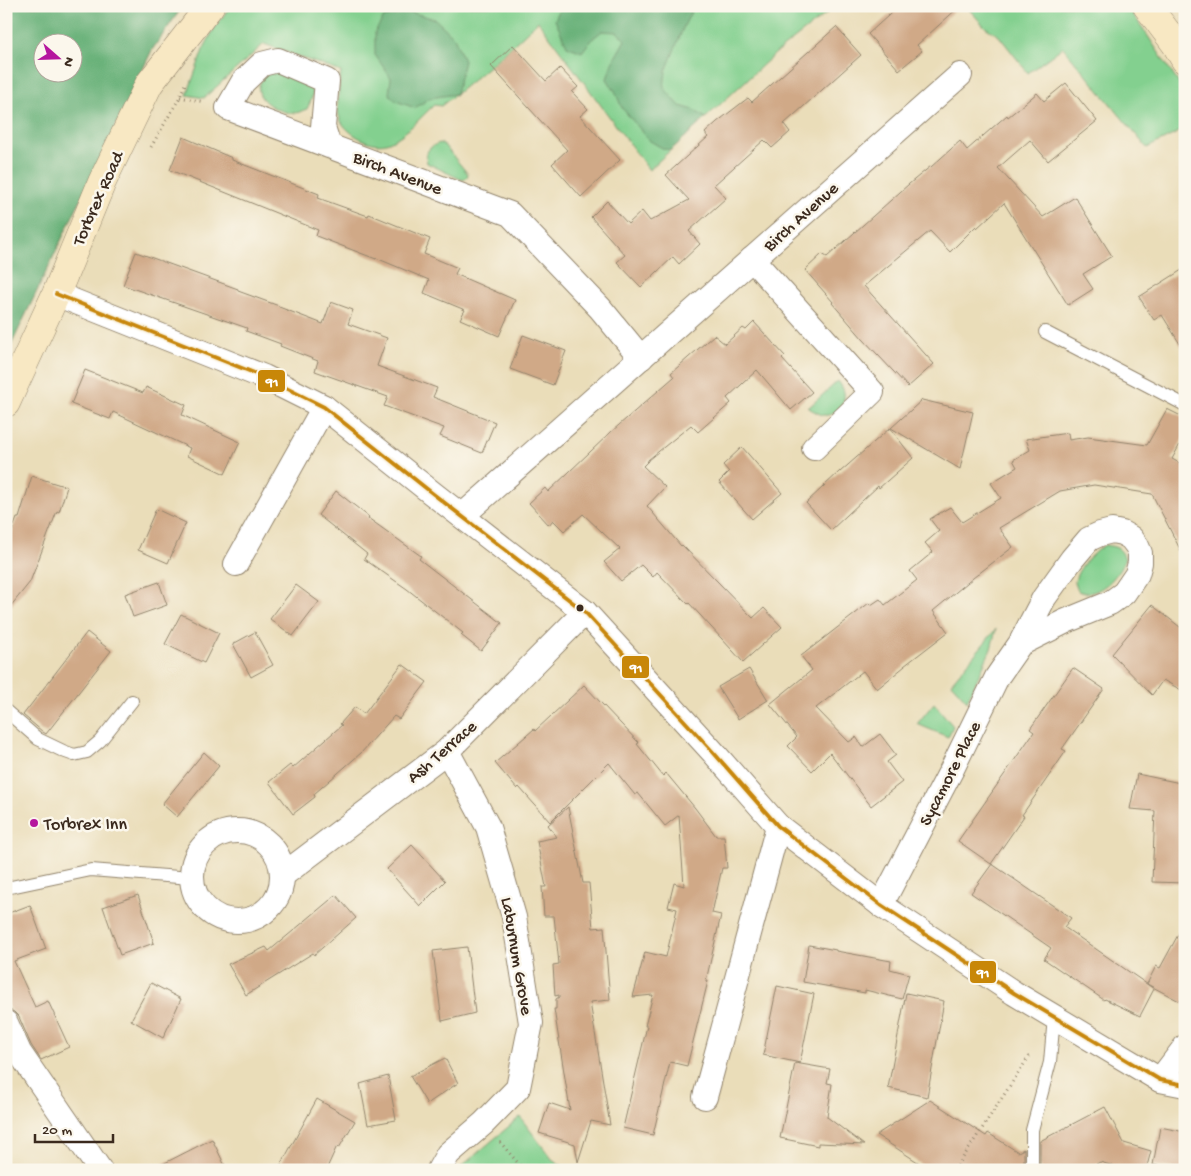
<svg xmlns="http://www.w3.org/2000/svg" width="1191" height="1176" viewBox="0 0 1191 1176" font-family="'Gochi Hand',sans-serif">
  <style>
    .green { fill: #83d08f; stroke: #5f7d56 }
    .forest { fill: #6ab27a; stroke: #526e4c; fill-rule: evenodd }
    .building { fill: #d0a987 }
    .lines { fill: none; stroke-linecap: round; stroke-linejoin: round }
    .lane-casing { stroke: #92846c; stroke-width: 14 }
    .street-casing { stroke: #92846c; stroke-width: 26 }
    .secondary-casing { stroke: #92846c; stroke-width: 29 }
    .path { stroke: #92846c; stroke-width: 3; stroke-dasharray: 1 4; stroke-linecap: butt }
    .lane { stroke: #fff; stroke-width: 12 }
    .street { stroke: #fff; stroke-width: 24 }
    .secondary { stroke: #f8e8c3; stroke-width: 28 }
    .bus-1-casing { stroke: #fbf7ec; stroke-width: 8 }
    .bus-1 { stroke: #c88708; stroke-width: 4 }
    .bus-dot { fill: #3b2a1e; stroke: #fbf7ec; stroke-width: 2 }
    .poi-dot { fill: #b5179e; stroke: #fbf7ec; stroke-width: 2 }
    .labels { text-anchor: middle; stroke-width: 5; stroke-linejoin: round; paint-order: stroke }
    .street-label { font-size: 18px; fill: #3b2a1e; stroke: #fbf7ec }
    .poi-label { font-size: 18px; fill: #3b2a1e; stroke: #fbf7ec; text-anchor: start }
    .line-badge { stroke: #fbf7ec; stroke-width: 2 }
    .badge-label { font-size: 14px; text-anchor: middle; font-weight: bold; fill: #fff }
  </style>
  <rect width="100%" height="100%" fill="#fbf7ec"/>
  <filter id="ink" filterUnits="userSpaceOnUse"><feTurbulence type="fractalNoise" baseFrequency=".02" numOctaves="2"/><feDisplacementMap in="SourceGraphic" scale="10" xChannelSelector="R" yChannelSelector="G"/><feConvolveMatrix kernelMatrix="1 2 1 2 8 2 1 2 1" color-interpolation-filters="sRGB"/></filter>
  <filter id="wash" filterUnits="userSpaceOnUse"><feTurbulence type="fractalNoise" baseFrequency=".0096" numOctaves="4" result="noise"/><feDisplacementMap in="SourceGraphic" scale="20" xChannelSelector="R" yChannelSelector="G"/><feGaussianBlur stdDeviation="1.12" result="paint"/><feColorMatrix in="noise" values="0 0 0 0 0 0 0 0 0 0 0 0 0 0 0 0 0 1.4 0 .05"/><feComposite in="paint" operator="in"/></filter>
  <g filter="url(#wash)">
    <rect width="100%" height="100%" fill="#eaddb9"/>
    <g class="green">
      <path d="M231,6H836L776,53L649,170L538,21C507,52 475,79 441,106L434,105C421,117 405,136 389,142C373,149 346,134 340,119C335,108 340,84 341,72L264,44L204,98L187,95L203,50L216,25Z"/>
      <path d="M966,6H1127L1144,30L1185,93V129L1147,148L1063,47L1028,73L999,36L985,27Z"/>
      <path d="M281,71L311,85C315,95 311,100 307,109C303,110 299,113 295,113C283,114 255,102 259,86C260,82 263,78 265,75Z"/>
      <path d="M440,143L444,145L468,174L467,177L464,180L460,179L427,163C424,151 430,146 440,143Z"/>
      <path d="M838,381C841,385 843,388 844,392C846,404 836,417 823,415C818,414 813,410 808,408Z"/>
      <path d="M1105,545C1116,547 1120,547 1125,558C1120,575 1098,600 1078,591C1077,588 1076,586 1075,583C1075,570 1095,550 1105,545Z"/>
      <path d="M996,629L991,649L967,701L951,683Z"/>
      <path d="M934,703L953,726L948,737L917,724Z"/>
      <path d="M520,1117L552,1159L568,1170H459L462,1166Z"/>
    </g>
    <g class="forest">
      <path d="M10,6H183L152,50L6,356V19ZM42,42H72V72H42Z"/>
      <path d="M561,6H694L684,26L666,71L664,88L680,106L694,110L706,118L671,150L664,149L650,141L622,108L615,91L607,79L612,63L625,40L617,32L602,31L591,40L582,52L567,46L555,20Z"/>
      <path d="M410,12L435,19L454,37L464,61L456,94L430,98L415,108L396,101L389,94L391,78L375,55V32L384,17Z"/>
    </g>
    <g id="blocks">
      <g class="building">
        <path d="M899,6H960L917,45L922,51L899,70L868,34Z"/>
        <path d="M836,27L861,55L784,124L790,132L772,148L764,140L714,185L726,198L689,231L700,244L679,264L673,257L641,287L617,262L625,255L591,217L607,201L628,224L642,211L650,221L689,200L666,175L708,137L705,133L717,122L748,98L752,102Z"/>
        <path d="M513,45L546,81L560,68L578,87L572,92L588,109L580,116L620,160L581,197L552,164L567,150L491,66Z"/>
        <path d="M1066,83L1097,121L1048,161L1030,140L998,168L1043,217L1075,197L1112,256L1083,274L1093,289L1068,305L1004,203L977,228L976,226L950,252L930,231L864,286L934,364L908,387L863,339L832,303L833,302L805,270L822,254L827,257L909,184L931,166V167L960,141L967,150L1007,115L1008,117L1037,93L1044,101Z"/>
        <path d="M183,137L232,158V160L319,194L318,198L368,216L369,214L430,239L424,254L458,268L455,274L515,300L499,336L460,319L465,310L424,293L429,280L376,258V259L316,236L318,230L170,170Z"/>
        <path d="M136,252L238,289V291L279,306V307L323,324L331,302L353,310L348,324L387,338L377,366L437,388L433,397L495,422L482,453L440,436L444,428L384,406L388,397L315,371L318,361L280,346L281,344L246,331L247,328L123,285Z"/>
        <path d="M1185,268V352L1162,315L1154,320L1139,297Z"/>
        <path d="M754,322L785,356L782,359L812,392L791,410L757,370L727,398L731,403L698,432L691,425L648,460V461L643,466L665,487L647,506L681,546L682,545L753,618L764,608L782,627L743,662L689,603L688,604L657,572L653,577L641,565L621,581L604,562L620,549L583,514L564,531L553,520L549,525L529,503L545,488L548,492L611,432L674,377L671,373L714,335L725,344L743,328L746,330Z"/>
        <path d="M523,335L566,351L553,385L510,369Z"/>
        <path d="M85,370L143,393L146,387L186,405L182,415L240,442L225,474L187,456L190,448L113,412L110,419L71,404Z"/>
        <path d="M922,400L973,412L960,469L891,428Z"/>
        <path d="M1167,409L1185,418V435L1172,459L1185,466V559L1152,494L1094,485L1060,491L999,528L1013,547L973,578L933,611L948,632L904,666H905L877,689L863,671L816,708L849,742L856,737L863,747L880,734L896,755L887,762L902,782L871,806L830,753L812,771L788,746L797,737L770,704L812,670L801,656L869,603L871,605L880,599L885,605L917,580L910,571L933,552L925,543L939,531L930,519L950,507L962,522L1001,498L991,483L1017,467L1013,460L1030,450L1026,439L1068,433L1069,440L1088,437L1147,445Z"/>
        <path d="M890,428L913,458L879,488L878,486L831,530L806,503L840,471V472Z"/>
        <path d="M742,447L782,493L752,519L719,482L729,472L723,465Z"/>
        <path d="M32,476L67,487L59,512L57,511L30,582L6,612V547L17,518H19Z"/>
        <path d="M336,491L369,517L368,518L421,556L419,559L502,623L481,651L461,635L463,633L407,589L364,559L367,554L318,515Z"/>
        <path d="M156,509L186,523L168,563L138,550Z"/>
        <path d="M159,582L167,605L133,617L125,594Z"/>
        <path d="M296,585L319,602L293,636L270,619Z"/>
        <path d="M1152,605L1185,631V692L1163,680L1152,695L1112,654Z"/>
        <path d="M181,614L219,633L204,663L165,644Z"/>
        <path d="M87,632L111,651L46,734L43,732L23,715Z"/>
        <path d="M255,632L273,665L251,677L233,644Z"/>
        <path d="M402,664L427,682L399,719L394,716L361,753L314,794L315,797L293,814L269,782L290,765L293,768L342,725L340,724L355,707L364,714Z"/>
        <path d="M1073,668L1104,689L1062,749L1066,751L1022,815L1024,816L991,864L958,841L1034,732L1030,729Z"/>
        <path d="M749,669L768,700L738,719L718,687Z"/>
        <path d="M584,685L639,743L637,744L663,776L666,773L695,808L716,836H724L727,868H722L712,913L721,915L706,981H708L687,1066L670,1062L653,1135L623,1128L647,1026H645L653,995L633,997L645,952L666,957L677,909L668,907L674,883L684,886L679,815L665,826L638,793L635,795L609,763L550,822L519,787L517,789L495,763L534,729L535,731Z"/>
        <path d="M204,752L219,766L177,817L162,804Z"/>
        <path d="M1137,774L1185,784V883L1152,882L1155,811L1130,809Z"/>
        <path d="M568,807L583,883H589L593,928L604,927L610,1000L590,1002L610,1125L591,1121L578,1162L575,1144L539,1133L549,1103L570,1110L554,1009H556V999L559,997V995L555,996L553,965L559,964L554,916H544L542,887H546L537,841L557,837L548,825Z"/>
        <path d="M412,845L445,881L420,906L387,869Z"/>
        <path d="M992,864L1071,918L1064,927L1154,989L1140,1016L1105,999L1104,1000L1044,959L1051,948L971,893Z"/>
        <path d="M138,895L154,943L120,955L103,907Z"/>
        <path d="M336,895L356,918L314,955L313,953L246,995L228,964L266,947L269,951Z"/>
        <path d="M30,905L46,949L14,961L35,1007L48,1001L69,1047L41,1060L31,1045L19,1017L14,1012L10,1010L6,1002V943L10,952L6,941V914Z"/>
        <path d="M1185,922V1004L1147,984L1156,966L1160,968Z"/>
        <path d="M809,945L836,950V951L891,961L890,969L909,974L902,999L865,990V993L803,982Z"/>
        <path d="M467,947L475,1013L442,1021L433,951Z"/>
        <path d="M151,983L181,999L163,1038L131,1020Z"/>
        <path d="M777,986L814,994L800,1063L763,1055Z"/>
        <path d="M906,993L944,1001L927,1097L888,1088Z"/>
        <path d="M445,1058L458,1083L427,1104L410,1076Z"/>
        <path d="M795,1063L830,1069L827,1083L832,1084L827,1117L864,1145L818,1143V1146L780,1138Z"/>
        <path d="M388,1076L396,1120L368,1125L360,1084Z"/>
        <path d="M317,1099L355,1121L339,1148L337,1146L326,1170H278Z"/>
        <path d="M930,1100L986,1136L988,1133L1018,1152L1024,1149V1170H930L876,1135Z"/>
        <path d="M1105,1107L1124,1143L1151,1151L1146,1170H1128L1100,1162L1085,1170H1040V1141Z"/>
        <path d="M1160,1127L1185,1132V1170L1153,1165Z"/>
        <path d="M212,1139L227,1170H151Z"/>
      </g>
    </g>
  </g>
  <g filter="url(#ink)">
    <use href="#blocks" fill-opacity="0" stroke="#92846c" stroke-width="1"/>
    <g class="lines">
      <defs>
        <g id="lane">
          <path d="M1045,332L1185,405"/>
          <path d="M6,711L38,739L63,751L74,755L87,752L100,741L132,701"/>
          <path d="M6,888L91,870L191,878"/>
          <path d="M1032,1170V1130L1050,1062L1054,1017"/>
        </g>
        <g id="street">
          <path d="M329,146L323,127L327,81L278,60L262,64L243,82L228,108L510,214L600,308L641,358"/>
          <path d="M752,259L872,392L814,448"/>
          <path d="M56,294L264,377L324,407L432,493L585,612L713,752L778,826L881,905L1014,993L1160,1080L1185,1085"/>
          <path d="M462,516L960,75"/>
          <path d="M236,564L324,407"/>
          <circle cx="237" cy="876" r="45"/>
          <path d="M283,875L447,751L585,612"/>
          <path d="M881,905L952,769L997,677L1020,644L1044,598L1072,559L1089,539L1100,534L1112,531L1122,533L1131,538L1137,546L1140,553V563L1137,574L1124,593L1110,603L1066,621L1020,644"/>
          <path d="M6,1023L19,1052L100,1170"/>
          <path d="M1160,1080L1185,1047"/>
          <path d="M705,1097L778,826"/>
          <path d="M439,1170L448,1154L484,1123L518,1088L531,1023L514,917L488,827L447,751"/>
        </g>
        <g id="secondary">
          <path d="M1147,6L1175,43L1185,60"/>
          <path d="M6,403L56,294L102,182L149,84L210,6"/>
        </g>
      </defs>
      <use href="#lane" class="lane-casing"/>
      <use href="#street" class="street-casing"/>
      <use href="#secondary" class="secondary-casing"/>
      <g class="path">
        <path d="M180,97L204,102"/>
        <path d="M151,147L180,97L185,84"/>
        <path d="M500,1142L524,1170"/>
        <path d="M955,1170L1030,1055"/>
      </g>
      <use href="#lane" class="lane"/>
      <use href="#street" class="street"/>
      <use href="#secondary" class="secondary"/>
      <defs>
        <path id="bus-1" d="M56,294L264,377L324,407L432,493L585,612L713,752L778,826L881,905L1014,993L1160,1080L1185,1085"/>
      </defs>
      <use href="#bus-1" class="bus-1-casing"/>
      <use href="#bus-1" class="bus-1"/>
    </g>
  </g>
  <circle class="bus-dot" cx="580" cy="608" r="4.5"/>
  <circle class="poi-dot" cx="34" cy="823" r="5"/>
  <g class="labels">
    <g class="street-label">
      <text transform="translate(398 172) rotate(21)" y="6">Birch Avenue</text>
      <text transform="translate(97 198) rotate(-66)" y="6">Torbrex Road</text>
      <text transform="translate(800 216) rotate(-42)" y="6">Birch Avenue</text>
      <text transform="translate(441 751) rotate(-41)" y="6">Ash Terrace</text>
      <text transform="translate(949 773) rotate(-63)" y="6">Sycamore Place</text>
      <text transform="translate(518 956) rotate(80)" y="6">Laburnum Grove</text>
    </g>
    <g class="poi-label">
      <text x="44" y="829">Torbrex Inn</text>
    </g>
  </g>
  <g class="line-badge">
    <rect x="257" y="369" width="29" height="24" rx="5" fill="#c88708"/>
    <rect x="621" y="655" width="29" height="24" rx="5" fill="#c88708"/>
    <rect x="969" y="960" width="28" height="24" rx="5" fill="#c88708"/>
  </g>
  <g class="badge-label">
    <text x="272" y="386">91</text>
    <text x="636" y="672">91</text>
    <text x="983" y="977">91</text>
  </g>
  <rect width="1191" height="1176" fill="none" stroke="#fbf7ec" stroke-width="25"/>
  <g transform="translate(58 58) rotate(110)"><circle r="24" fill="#fbf7ec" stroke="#aea59a"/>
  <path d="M0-4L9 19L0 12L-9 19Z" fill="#b5179e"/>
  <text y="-8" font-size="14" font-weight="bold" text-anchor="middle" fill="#3b2a1e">N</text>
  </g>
  <path d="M35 1134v8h78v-8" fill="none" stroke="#3b2a1e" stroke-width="2.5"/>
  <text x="42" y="1134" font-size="15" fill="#3b2a1e" stroke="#fbf7ec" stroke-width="4" paint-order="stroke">20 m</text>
</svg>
